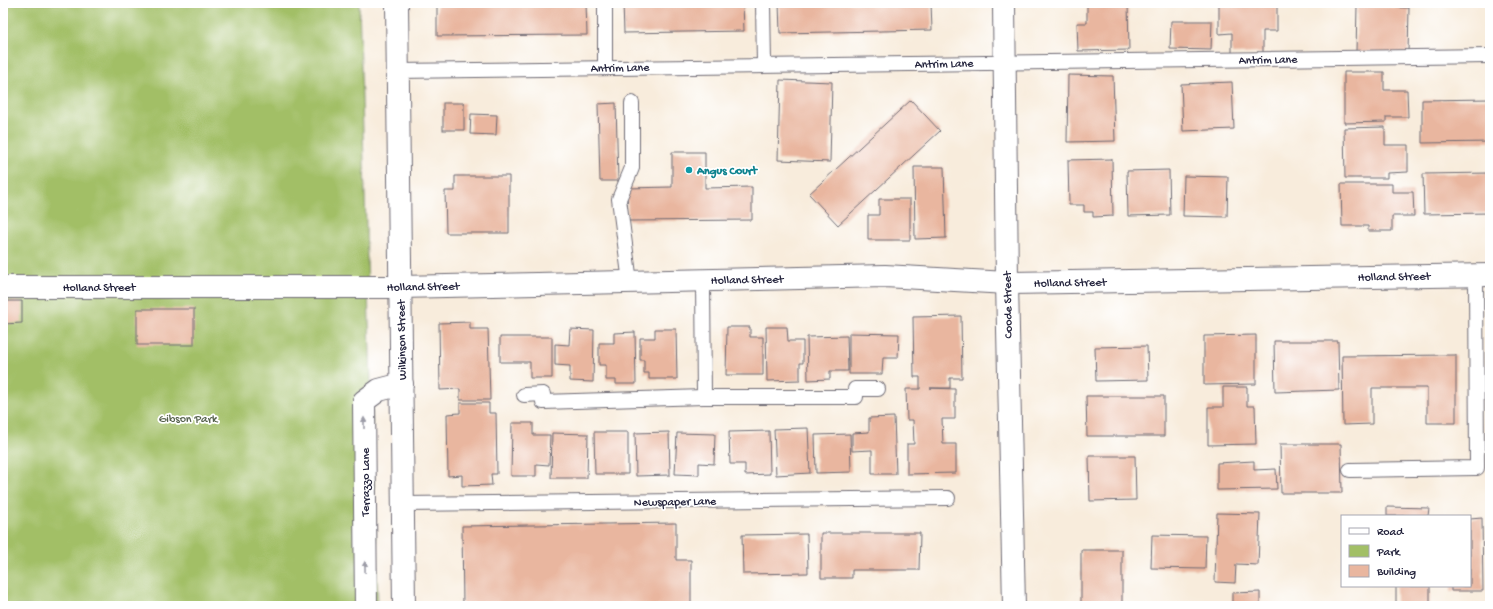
<svg xmlns="http://www.w3.org/2000/svg" width="1493" height="609" viewBox="0 0 1493 609" font-family="'Gochi Hand',sans-serif">
  <style>
    .green { fill: #a2bf66; stroke: #627050 }
    .building { fill: #e9b69f }
    .lines { fill: none; stroke-linecap: round; stroke-linejoin: round }
    .lane-casing { stroke: #6d6973; stroke-width: 16 }
    .street-casing { stroke: #6d6973; stroke-width: 24 }
    .lane { stroke: #fff; stroke-width: 14 }
    .street { stroke: #fff; stroke-width: 22 }
    .oneway { fill: #9c9ca7 }
    .culture-dot { fill: #0f9aa8; stroke: #fff; stroke-width: 1.5 }
    .labels { text-anchor: middle; stroke-width: 3.5; stroke-linejoin: round; paint-order: stroke }
    .street-label { font-size: 12px; fill: #22223b; stroke: #fff }
    .culture-label { font-size: 12px; font-weight: bold; fill: #0d838f; stroke: #fff; text-anchor: start }
    .park-label { font-size: 12px; fill: #55614c; stroke: #fff }
  </style>
  <rect width="100%" height="100%" fill="#fff"/>
  <filter id="ink" filterUnits="userSpaceOnUse"><feTurbulence type="fractalNoise" baseFrequency=".025" numOctaves="2"/><feDisplacementMap in="SourceGraphic" scale="8" xChannelSelector="R" yChannelSelector="G"/><feConvolveMatrix kernelMatrix="1 2 1 2 8 2 1 2 1" color-interpolation-filters="sRGB"/></filter>
  <filter id="wash" filterUnits="userSpaceOnUse"><feTurbulence type="fractalNoise" baseFrequency=".012" numOctaves="4" result="noise"/><feDisplacementMap in="SourceGraphic" scale="16" xChannelSelector="R" yChannelSelector="G"/><feGaussianBlur stdDeviation="0.9" result="paint"/><feColorMatrix in="noise" values="0 0 0 0 0 0 0 0 0 0 0 0 0 0 0 0 0 1.4 0 .05"/><feComposite in="paint" operator="in"/></filter>
  <g filter="url(#wash)">
    <rect width="100%" height="100%" fill="#f8ecdc"/>
    <path class="green" d="M3,3H359L378,606H3Z"/>
    <g id="blocks">
      <g class="building">
        <path d="M437,3H586L587,35L437,36Z"/>
        <path d="M623,3H743L744,31L624,33Z"/>
        <path d="M779,3H931L932,30L780,33Z"/>
        <path d="M1087,3H1128L1129,50L1078,51L1077,23H1087Z"/>
        <path d="M1219,3H1277V31H1263V53L1232,54V33L1219,34Z"/>
        <path d="M1357,6L1409,8L1408,53L1356,52Z"/>
        <path d="M1171,21H1212L1211,50L1170,49Z"/>
        <path d="M1344,72H1384V90H1407L1408,117H1386V122L1344,123Z"/>
        <path d="M1068,75L1113,76L1115,141L1067,142Z"/>
        <path d="M780,80L832,82L830,162L778,160Z"/>
        <path d="M1232,82L1234,129L1183,131L1181,84Z"/>
        <path d="M1490,99V142L1422,143V100Z"/>
        <path d="M911,100L940,131L838,225L809,194Z"/>
        <rect x="443" y="103" width="21" height="27"/>
        <path d="M616,103L618,181H600L598,104Z"/>
        <path d="M471,114L497,115L496,135L470,134Z"/>
        <path d="M1385,127V145H1408V172L1387,173V178H1345L1344,128Z"/>
        <path d="M672,152H705V188L752,187V220L628,221L627,188L672,187Z"/>
        <path d="M1112,159L1113,216L1093,217V212H1084V205H1069L1068,160Z"/>
        <path d="M914,167H944L946,238L915,239Z"/>
        <path d="M1169,170L1170,215L1128,216L1127,171Z"/>
        <path d="M1490,173V213L1424,214L1423,174Z"/>
        <path d="M455,176H509V233H446L445,191H455Z"/>
        <path d="M1184,176L1228,177L1227,217L1183,216Z"/>
        <path d="M1341,184H1392V192H1413L1414,216H1392V231H1368V226H1342Z"/>
        <path d="M879,199H910V240H868V215H879Z"/>
        <path d="M3,301H22V323L3,324Z"/>
        <rect x="137" y="309" width="57" height="36"/>
        <path d="M961,316L962,378H950V388H930L955,389V419H942L943,444H956V473L907,474V444H914L913,420H907L906,389H920V377H914L913,317Z"/>
        <path d="M470,322V329H488L490,400H460V389L440,390L439,323Z"/>
        <path d="M727,327H750V337H763V375H726Z"/>
        <path d="M766,327H787L788,341H803V363H800V380L767,381Z"/>
        <path d="M570,329L594,330L593,382L570,381V366L555,365V344L569,345Z"/>
        <path d="M655,329H676L677,379H649V373H644V360H640V338H655Z"/>
        <path d="M635,332L636,384H616V380H606V365H599V343H614V333Z"/>
        <path d="M849,333L899,334L898,358H883L882,374H849Z"/>
        <path d="M1256,335V384L1204,385V336Z"/>
        <path d="M847,336L848,371H830V379L808,380L807,337Z"/>
        <path d="M500,337H552V378H530V362H500Z"/>
        <path d="M1274,341H1338L1339,390L1275,392Z"/>
        <path d="M1147,346L1148,380L1096,381L1095,347Z"/>
        <path d="M1456,355V423H1427V388H1372V424L1343,425L1342,356Z"/>
        <path d="M1223,387H1247V406H1255L1256,444L1208,445V407H1223Z"/>
        <path d="M1086,396H1164V436H1087Z"/>
        <path d="M460,403H489V413H496L497,474H491L492,485L462,486V475L448,476L447,414L460,413Z"/>
        <path d="M894,417L896,474H872V450L852,451V433L869,432V418Z"/>
        <path d="M512,423H533V435H550L549,465L536,464V476H511Z"/>
        <path d="M808,428L810,473L776,475L774,429Z"/>
        <path d="M769,431L770,474L745,475V464H730L729,432Z"/>
        <path d="M594,432H628V474H595Z"/>
        <path d="M669,432L670,475L636,476L635,433Z"/>
        <path d="M552,433L588,434L587,478H551Z"/>
        <path d="M677,433L715,434L714,464L699,463V475L675,474Z"/>
        <path d="M850,434L851,472L816,473L815,435Z"/>
        <path d="M1280,444H1341L1342,493H1281Z"/>
        <path d="M1089,456H1135L1136,500L1090,501Z"/>
        <path d="M1254,461V470L1276,469L1277,489L1217,490V463Z"/>
        <path d="M1387,507L1429,508L1428,516H1387Z"/>
        <path d="M1217,513L1260,514L1258,565L1236,564L1235,583L1215,582Z"/>
        <path d="M1482,518L1483,591H1451V586H1470V519Z"/>
        <path d="M676,523V560H691V606H463L462,526Z"/>
        <path d="M821,533H920L919,570H852V578H821Z"/>
        <path d="M807,534L808,573L743,574L742,535Z"/>
        <path d="M1152,535L1206,536L1205,569L1151,568Z"/>
        <rect x="1081" y="550" width="41" height="56"/>
        <rect x="1396" y="586" width="34" height="20"/>
        <path d="M1260,592V606H1232V593Z"/>
      </g>
    </g>
  </g>
  <g filter="url(#ink)">
    <use href="#blocks" fill-opacity="0" stroke="#6d6973" stroke-width="1"/>
    <g class="lines">
      <defs>
        <g id="lane">
          <path d="M763,3L764,65"/>
          <path d="M605,67V3"/>
          <path d="M397,71L1490,56"/>
          <path d="M703,280L704,397H856L855,389H878"/>
          <path d="M630,282L619,199L632,168V103"/>
          <path d="M524,395L543,394V402L704,397"/>
          <path d="M1350,470L1477,468L1476,275"/>
          <path d="M403,504L948,498"/>
        </g>
        <g id="street">
          <path d="M397,3L404,606"/>
          <path d="M1004,3L1007,283L1014,606"/>
          <path d="M3,287H400L885,276L1007,283L1490,275"/>
          <path d="M366,606L364,401L379,390L402,384"/>
        </g>
      </defs>
      <use href="#lane" class="lane-casing"/>
      <use href="#street" class="street-casing"/>
      <use href="#lane" class="lane"/>
      <use href="#street" class="street"/>
    </g>
    <defs><path id="oneway-solid" d="M-6-.8H1V-3.2L6.5 0L1 3.2V.8H-6Z"/></defs>
    <g class="oneway">
      <use href="#oneway-solid" transform="translate(364 423) rotate(-90)"/>
      <use href="#oneway-solid" transform="translate(365 567) rotate(-91)"/>
    </g>
  </g>
  <circle class="culture-dot" cx="689" cy="170" r="4"/>
  <g class="labels">
    <g class="street-label">
      <text transform="translate(1268 59) rotate(-1)" y="4">Antrim Lane</text>
      <text transform="translate(944 63) rotate(-1)" y="4">Antrim Lane</text>
      <text transform="translate(620 67) rotate(-1)" y="4">Antrim Lane</text>
      <text transform="translate(1394 276) rotate(-1)" y="4">Holland Street</text>
      <text transform="translate(747 279) rotate(-1)" y="4">Holland Street</text>
      <text transform="translate(1070 282) rotate(-1)" y="4">Holland Street</text>
      <text transform="translate(423 286) rotate(-1)" y="4">Holland Street</text>
      <text x="99" y="291">Holland Street</text>
      <text transform="translate(1007 305) rotate(-91)" y="4">Coode Street</text>
      <text transform="translate(401 340) rotate(-91)" y="4">Wilkinson Street</text>
      <text transform="translate(365 482) rotate(-90)" y="4">Terrazzo Lane</text>
      <text transform="translate(675 501) rotate(-1)" y="4">Newspaper Lane</text>
    </g>
    <g class="culture-label">
      <text x="697" y="174">Angus Court</text>
    </g>
    <g class="park-label">
      <text x="188" y="422">Gibson Park</text>
    </g>
  </g>
  <rect width="1493" height="609" fill="none" stroke="#fff" stroke-width="16"/>
  <rect x="1341" y="515" width="130" height="72" fill="#ffffff" stroke="#a7a7b1"/>
  <rect x="1349" y="528" width="20" height="6" fill="#ffffff" stroke="#a7a7b1"/>
  <text x="1377" y="535" font-size="12" fill="#22223b">Road</text>
  <rect x="1349" y="545" width="20" height="12" fill="#a2bf66" stroke="#a7a7b1"/>
  <text x="1377" y="555" font-size="12" fill="#22223b">Park</text>
  <rect x="1349" y="565" width="20" height="12" fill="#e9b69f" stroke="#a7a7b1"/>
  <text x="1377" y="575" font-size="12" fill="#22223b">Building</text>
</svg>
